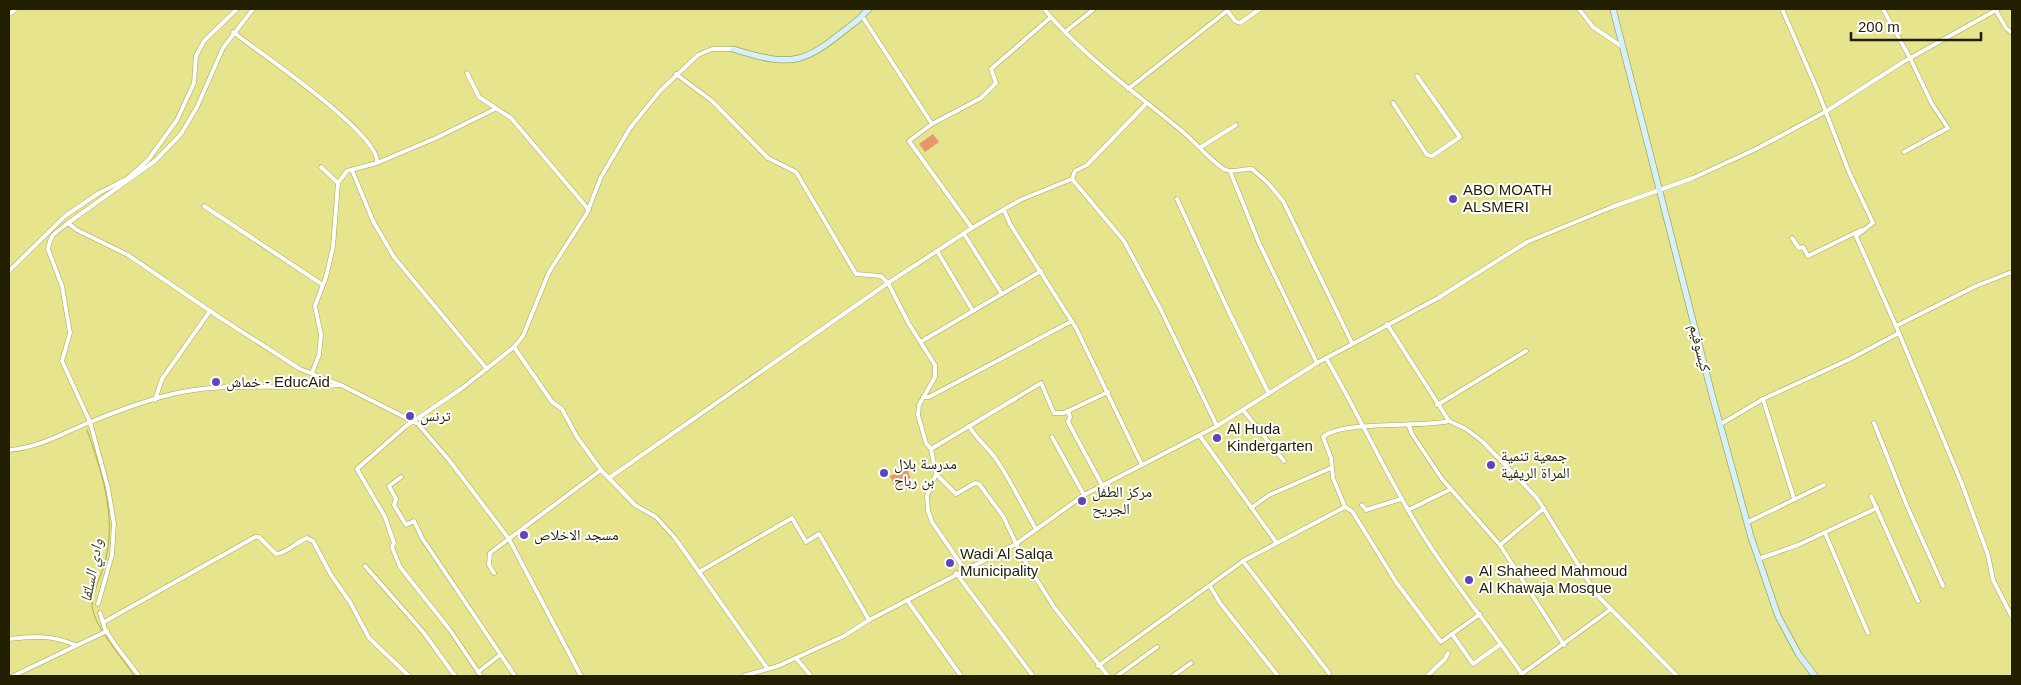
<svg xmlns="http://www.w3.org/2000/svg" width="2021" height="685" viewBox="0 0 2021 685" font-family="Helvetica,'Noto Naskh Arabic',sans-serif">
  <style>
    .green { fill: #e7966d }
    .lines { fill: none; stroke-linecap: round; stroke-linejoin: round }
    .stream { stroke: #b0ae53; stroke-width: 1 }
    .street-casing { stroke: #a8a550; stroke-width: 5 }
    .secondary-casing { stroke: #a8a550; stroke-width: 7 }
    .street { stroke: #fff; stroke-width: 4 }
    .secondary { stroke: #d4f0fc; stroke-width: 5.5 }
    .poi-dot { fill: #5e45bd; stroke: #fff; stroke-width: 2 }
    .labels { text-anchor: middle; stroke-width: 4; stroke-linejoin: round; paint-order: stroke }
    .poi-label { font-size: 15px; fill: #211f00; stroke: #fff; text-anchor: start }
    .street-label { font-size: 15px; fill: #211f00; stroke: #fff }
    .water-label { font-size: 16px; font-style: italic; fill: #46451f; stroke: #fff }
  </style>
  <rect width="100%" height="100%" fill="#e6e48d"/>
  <g class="green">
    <path d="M933,134L939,142L925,152L919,144Z"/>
    <path d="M907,469L912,481L895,488L890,476Z"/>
  </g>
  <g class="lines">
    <path class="stream" d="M87,430C101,470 115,510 107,553C105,569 93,589 92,604C92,625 123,658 134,676"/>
    <defs>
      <g id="street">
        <path d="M1044,9C1084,57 1135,92 1183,132C1193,140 1216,166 1226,170C1234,173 1244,168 1252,169L1268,183L1283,201L1352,343"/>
        <path d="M1226,9L1235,21L1240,23L1260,9"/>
        <path d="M1579,9L1593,27L1621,46"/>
        <path d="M1782,9L1817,89L1849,172L1873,223L1856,236L1896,326L1962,484L1988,555L1993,580L2012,617"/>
        <path d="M1883,9L1910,58L1932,104L1948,128L1904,152"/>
        <path d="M1995,9L2006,28L2012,33"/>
        <path d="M9,14L16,9"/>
        <path d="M862,16L932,124L909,141L972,228L1020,200L1072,179L1075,171L1087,165L1146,104"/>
        <path d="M233,32C257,51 382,135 377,163L347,171L338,183L333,247L326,277L315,306L321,335L319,355L312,373"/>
        <path d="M1065,32L1094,9"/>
        <path d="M467,73L479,97L511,118L589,210"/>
        <path d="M676,74L712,101L768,158L796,172L856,274L881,276L888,283L909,324L935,365V377L919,405L918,415L926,443L931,449L936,474L927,496L928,511L932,522L965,570"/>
        <path d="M1128,89L1227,11"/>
        <path d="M1393,103L1427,155L1432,156L1460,137L1417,76"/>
        <path d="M932,124L981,98L996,83L991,69L1051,17"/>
        <path d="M1201,147L1236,125"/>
        <path d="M377,163L436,138L495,109"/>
        <path d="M321,167L338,183"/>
        <path d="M352,170L373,221L394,257L487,369"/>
        <path d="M1230,171L1259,243L1317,363"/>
        <path d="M1072,179L1124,241L1160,308L1217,426"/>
        <path d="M1177,199L1228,310L1269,394"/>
        <path d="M204,206L323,285"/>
        <path d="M1004,210L1010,224L1076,328L1142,465"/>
        <path d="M68,223L77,230L128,255L219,317L300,369L341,385L418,424L449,460L509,539L581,676"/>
        <path d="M964,234L1002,294"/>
        <path d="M1792,238L1799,248L1803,247L1808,256L1861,230"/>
        <path d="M937,251L973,311"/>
        <path d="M9,271L65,216L99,193L128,178L148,160L177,120L194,83L196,56L204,41L237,9"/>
        <path d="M1387,324L1449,421L1466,429L1482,441L1537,498L1597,595L1677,676"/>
        <path d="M1896,326L1976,286L2012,272"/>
        <path d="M922,341L1041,271"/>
        <path d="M514,347L552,402L562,409L577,437L601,470L635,505L656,517L675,538L767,668"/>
        <path d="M1326,358C1360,416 1387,478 1423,535C1453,583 1490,627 1522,674"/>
        <path d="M923,397H929L1072,321"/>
        <path d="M1763,399L1794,499"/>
        <path d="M155,400L162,379L210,311"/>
        <path d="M1437,405L1526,351"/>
        <path d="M1243,410L1284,461"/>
        <path d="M1068,411L1070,417L1068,422L1102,485"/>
        <path d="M1449,421C1420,428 1342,420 1323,437L1331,458L1333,478L1345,507L1352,511L1396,582L1441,642L1480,614"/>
        <path d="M1874,423L1907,506L1943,586"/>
        <path d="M1721,424L1763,399L1848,360L1899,333"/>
        <path d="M969,426C977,440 989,448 998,462C1012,483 1023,507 1036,529"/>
        <path d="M1409,426L1412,434L1442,479L1500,545L1564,645"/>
        <path d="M1200,436L1276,542"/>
        <path d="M1052,437L1084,495"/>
        <path d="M931,449L1041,383L1054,413H1064L1108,392"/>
        <path d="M9,450C38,448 61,434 88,423C117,411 151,398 182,392C234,382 287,390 339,385"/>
        <path d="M936,474L956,494L975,483L979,484L1003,516L1022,556L1054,607L1108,676"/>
        <path d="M401,477L389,486L396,499L394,505L406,525L414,521L422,538L515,676"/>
        <path d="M609,478L888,283L972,228"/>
        <path d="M1871,496L1918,601"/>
        <path d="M1362,505L1366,510L1401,499"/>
        <path d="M1251,508L1269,495L1331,468"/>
        <path d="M1408,510L1451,489"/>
        <path d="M1748,522L1824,485"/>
        <path d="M1825,533L1868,633"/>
        <path d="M1500,545L1544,508"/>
        <path d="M1758,559L1798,545L1877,508"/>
        <path d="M1243,561L1329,673"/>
        <path d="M365,566L424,633L455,676"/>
        <path d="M699,572L792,518L806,542L819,534L869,620"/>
        <path d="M494,573L489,565L490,553L601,470"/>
        <path d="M956,573L1033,676"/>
        <path d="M1210,586L1220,603L1278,676"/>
        <path d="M907,600L961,676"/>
        <path d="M98,604L112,555L114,524L108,488L90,422L62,361L70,333L62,286L48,249L50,241L53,235L68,223L155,161L181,134L197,107L223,48L253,9"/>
        <path d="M100,613L105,629L116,646L139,676"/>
        <path d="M104,622L255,537H259L276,554C287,553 296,542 307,538L313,541L331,575L350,602L369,638L409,676"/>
        <path d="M1452,634L1473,664L1501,644"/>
        <path d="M9,639C33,636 53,635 75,645"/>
        <path d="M796,658L811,676"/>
        <path d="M1098,666L1243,561L1345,507"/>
        <path d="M478,672L500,655"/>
        <path d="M13,676L107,631"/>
        <path d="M481,676L450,630L400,567L392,547L394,543L385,517L357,469L406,426L461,389L514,347L523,336L549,272L587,213L601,177L630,128L660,91L698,55L712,49H733"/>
        <path d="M743,676L778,666L844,636L869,620L1016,544L1084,495L1217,426L1317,363L1438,298L1527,242L1612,207L1693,178L1756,149L1825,112L1903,62L1998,9"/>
        <path d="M1117,676L1157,647"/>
        <path d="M1173,676L1191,663"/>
        <path d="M1427,676L1445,659L1448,653"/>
        <path d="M1519,676L1611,609"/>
      </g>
      <g id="secondary">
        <path d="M1613,9L1712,395L1751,537L1778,616L1799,655L1815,676"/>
        <path d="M733,49C799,70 806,61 859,19C863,15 864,13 869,9"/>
      </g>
    </defs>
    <use href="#street" class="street-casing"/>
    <use href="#secondary" class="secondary-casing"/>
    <use href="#street" class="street"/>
    <use href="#secondary" class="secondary"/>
  </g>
  <g class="poi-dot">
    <circle cx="1453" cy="199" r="5"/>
    <circle cx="216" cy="382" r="5"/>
    <circle cx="410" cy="416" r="5"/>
    <circle cx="1217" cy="438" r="5"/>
    <circle cx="1491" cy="465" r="5"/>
    <circle cx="884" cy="473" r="5"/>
    <circle cx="1082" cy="501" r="5"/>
    <circle cx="524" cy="535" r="5"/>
    <circle cx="950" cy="563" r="5"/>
    <circle cx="1469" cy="580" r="5"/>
  </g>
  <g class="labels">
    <g class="poi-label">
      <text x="1463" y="195">ABO MOATH<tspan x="1463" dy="17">ALSMERI</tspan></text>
      <text x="226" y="387">خماش - EducAid</text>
      <text x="420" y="421">ترنس</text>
      <text x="1227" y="434">Al Huda<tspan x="1227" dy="17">Kindergarten</tspan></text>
      <text x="1501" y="461">جمعية تنمية<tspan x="1501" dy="17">المراة الريفية</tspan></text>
      <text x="894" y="469">مدرسة بلال<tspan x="894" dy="17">بن رباح</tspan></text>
      <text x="1092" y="497">مركز الطفل<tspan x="1092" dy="17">الجريح</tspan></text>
      <text x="534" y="540">مسجد الاخلاص</text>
      <text x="960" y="559">Wadi Al Salqa<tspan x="960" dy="17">Municipality</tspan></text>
      <text x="1479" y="576">Al Shaheed Mahmoud<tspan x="1479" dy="17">Al Khawaja Mosque</tspan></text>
    </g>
    <g class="street-label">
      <text transform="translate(1700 348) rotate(76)" y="5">كيسوفيم</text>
    </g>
    <g class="water-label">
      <text transform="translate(91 570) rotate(-79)" y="6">وادي السلقا</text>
    </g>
  </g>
  <rect width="2021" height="685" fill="none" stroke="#211f00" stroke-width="20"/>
  <path d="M1851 32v8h130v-8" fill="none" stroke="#211f00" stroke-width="2.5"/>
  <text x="1858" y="32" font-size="15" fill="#211f00" stroke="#ffffff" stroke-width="4" paint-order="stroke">200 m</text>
</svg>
